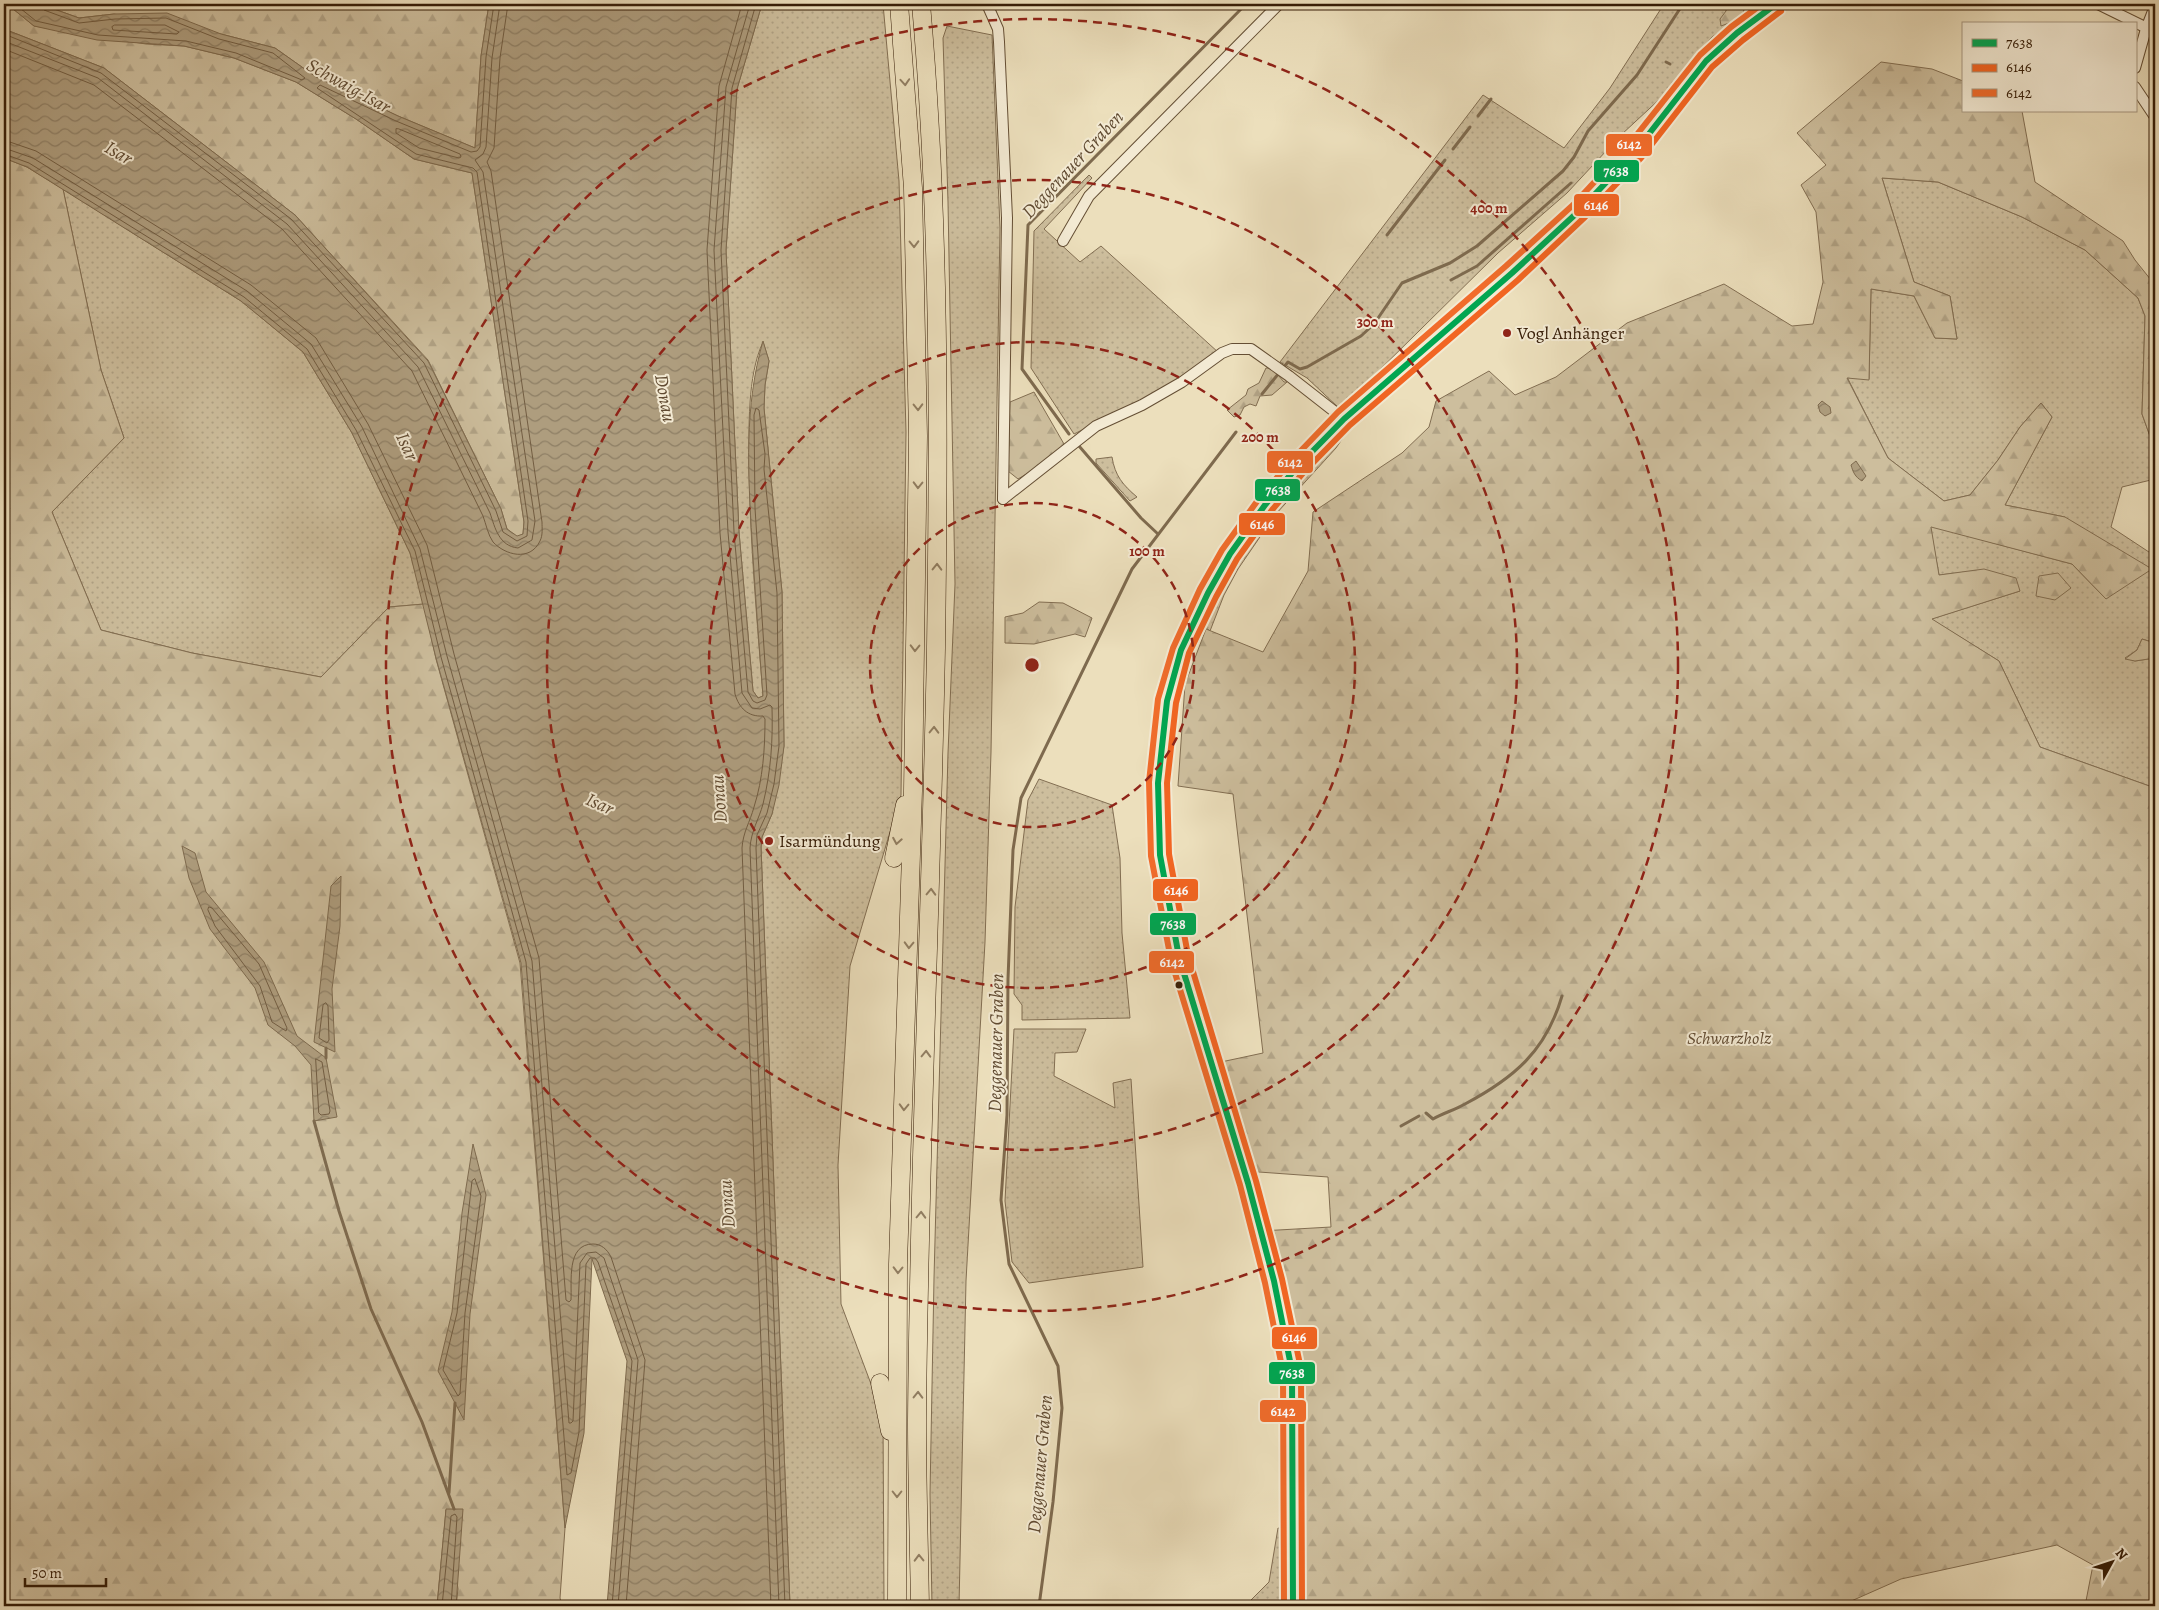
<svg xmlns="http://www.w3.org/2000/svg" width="2159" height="1610" viewBox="0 0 2159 1610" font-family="Alegreya,serif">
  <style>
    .grass { fill: url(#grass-dots); stroke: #826e52 }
    .forest { fill: url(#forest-firs); stroke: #826e52 }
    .water { fill: url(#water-waves); stroke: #7e6a4e }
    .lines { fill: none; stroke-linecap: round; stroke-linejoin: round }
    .shore { stroke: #725d42; stroke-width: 1 }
    .stream { stroke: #7e6a4e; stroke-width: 3 }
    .minor-casing { stroke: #644e34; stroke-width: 12 }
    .secondary-casing { stroke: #361d07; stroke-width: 16 }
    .motorway-casing { stroke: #361d07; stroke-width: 19 }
    .minor { stroke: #f3ead3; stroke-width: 10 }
    .secondary { stroke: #f3ead3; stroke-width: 14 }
    .motorway { stroke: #ecdfbc; stroke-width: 18 }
    .bus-1-casing { stroke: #f3ead3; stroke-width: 10 }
    .bus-2-casing { stroke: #f3ead3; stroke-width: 10 }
    .bus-3-casing { stroke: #f3ead3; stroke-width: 10 }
    .bus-1 { stroke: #00a651; stroke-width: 6 }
    .bus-2 { stroke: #f26522; stroke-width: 6 }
    .bus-3 { stroke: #f16c2b; stroke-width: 6 }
    .oneway { stroke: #917e62 }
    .ring { fill: none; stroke: #8f2418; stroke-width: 2.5; stroke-dasharray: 9 6 }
    .poi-dot { fill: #8f2418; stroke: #f3ead3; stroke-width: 2 }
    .bus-dot { fill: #361d07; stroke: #f3ead3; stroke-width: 2 }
    .labels { text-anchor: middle; stroke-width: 4; stroke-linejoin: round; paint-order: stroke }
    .poi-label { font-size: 18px; fill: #361d07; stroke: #f3ead3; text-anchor: start }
    .park-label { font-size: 18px; font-style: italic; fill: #634d34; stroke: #f3ead3 }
    .water-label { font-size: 19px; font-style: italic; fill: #604a31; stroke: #f3ead3 }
    .centre { fill: #8f2418; stroke: #f3ead3; stroke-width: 2.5 }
    .ring-label { font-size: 15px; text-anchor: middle; font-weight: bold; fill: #8f2418; stroke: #f3ead3; stroke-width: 4; stroke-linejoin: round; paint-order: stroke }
    .line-badge { stroke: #f3ead3; stroke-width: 2 }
    .badge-label { font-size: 14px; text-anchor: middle; font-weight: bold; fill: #fff }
  </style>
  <defs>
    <pattern id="grass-dots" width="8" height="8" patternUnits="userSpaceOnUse" patternTransform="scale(1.25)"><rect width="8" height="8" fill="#cdbe9d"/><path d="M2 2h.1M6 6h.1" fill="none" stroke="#b1a386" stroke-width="1.8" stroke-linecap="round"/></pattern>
    <pattern id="forest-firs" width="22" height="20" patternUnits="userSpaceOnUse" patternTransform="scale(1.25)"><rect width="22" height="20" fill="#cdbe9d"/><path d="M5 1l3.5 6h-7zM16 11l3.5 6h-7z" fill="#b1a386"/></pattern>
    <pattern id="water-waves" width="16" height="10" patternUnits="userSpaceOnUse" patternTransform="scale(1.25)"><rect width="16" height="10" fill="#ae9d7e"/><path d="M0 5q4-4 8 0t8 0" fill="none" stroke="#8e7f65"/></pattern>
  </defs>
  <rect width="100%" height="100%" fill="#ecdfbc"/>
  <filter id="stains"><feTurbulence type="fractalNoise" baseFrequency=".004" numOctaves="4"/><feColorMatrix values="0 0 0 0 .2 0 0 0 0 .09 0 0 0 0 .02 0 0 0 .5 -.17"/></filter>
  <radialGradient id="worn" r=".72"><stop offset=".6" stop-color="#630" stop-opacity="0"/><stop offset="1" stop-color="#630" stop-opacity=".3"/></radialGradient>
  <g class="grass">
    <path d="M762,4H883L899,181L906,432L901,795L850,966L838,1165L841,1304L883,1416L884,1606H790L761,847L762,837L772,814L784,746L782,592L764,408L765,385L769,361L763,342C747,376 749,429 749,467C750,543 757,619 763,696L758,698L753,691L739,532L726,251L737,89Z"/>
    <path d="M1664,4H1751L1758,7L1712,37L1686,66L1677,83L1621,135L1567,193L1498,253L1340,409L1307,378L1280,362L1483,95L1564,148L1610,88Z"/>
    <path d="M947,26L992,35L1000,228L991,752L985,942L966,1281L959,1606H932L930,1494L934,1278L948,753L955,584L948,202L943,38Z"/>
    <path d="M1089,175L1092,178L1044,229L1080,262L1101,246L1219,353L1185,377L1086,430L1084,429L1074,434L1031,368L1034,231Z"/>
    <path d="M1882,178L1938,182L2022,217L2085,250L2138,298L2145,316L2142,414L2155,450V479L2122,487L2111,527L2155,556V643L2142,639L2137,650L2125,658L2135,661L2155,658V788L2040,747L1999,661L1931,619L2020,591L1984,570L1939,575L1930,526L2072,564L2106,599L2065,517L2005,505L2052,417L2041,403L2020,427L1998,460L1970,495L1944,501L1888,458L1847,377L1869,379L1871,289L1914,296L1935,338L1957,339L1950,296L1914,282Z"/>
    <path d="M63,189L241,301L303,352L352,433L410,553L424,604L389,607L321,677L192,653L101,630L52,512L124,438L101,370Z"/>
    <path d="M1346,426H1348C1290,484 1234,548 1202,624C1194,642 1189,663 1183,682L1181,677C1190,653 1197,627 1209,605C1226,571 1247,537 1270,507C1292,478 1320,452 1346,426Z"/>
    <path d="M1351,426L1336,448L1275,515L1272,513L1320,458Z"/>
    <path d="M1112,457C1115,476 1123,485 1137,497L1130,501L1096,463V459Z"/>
    <path d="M1233,569L1235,570L1238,569L1224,595L1210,631L1205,627Z"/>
    <path d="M1039,779L1112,805L1120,858L1122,933L1130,1018L1022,1020V1005L1014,994L1015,907L1028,800Z"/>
    <path d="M1014,1029H1086L1077,1052L1055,1053L1054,1076L1115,1108L1113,1083L1131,1079L1143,1267L1029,1283L1012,1262L1005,1201Z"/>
    <path d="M1278,1528L1284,1529L1285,1606H1245L1269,1582Z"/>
  </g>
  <g class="forest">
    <path d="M4,4H7L34,26L146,44L184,46L234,58L296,82L356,119L414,159L472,173L524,522L523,534L517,537L507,529L501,509L428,360L295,215L104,68L4,29Z"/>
    <path d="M40,4H489L481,56L475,148L398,116L316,77L275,48L221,34L114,14L79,18Z"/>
    <path d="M1727,4H1740L1744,11L1740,19L1721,26L1720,19L1726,11Z"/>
    <path d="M1881,62L1932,69L1963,81V111H2022L2035,182L2123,241L2135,260L2155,285V450L2142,414L2145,316L2138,298L2085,250L2022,217L1938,182L1882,178L1914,282L1950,296L1957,339L1935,338L1914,296L1871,289L1869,380L1847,378L1888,458L1944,501L1970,495L1998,460L2020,427L2041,403L2052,417L2005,505L2065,517L2152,569L2106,599L2072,564L1931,527L1939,575L1984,569L2016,578L2020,591L1932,619L1999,661L2040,747L2155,788V1606H2085L2093,1565L2057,1545L1901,1579L1840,1606H1293L1292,1369L1261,1231L1331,1227L1328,1177L1245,1171L1221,1062L1263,1053L1233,794L1178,786L1185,684L1206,629L1263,652L1308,571L1313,512L1402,453L1429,427L1436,401L1489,371L1515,395L1556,377L1627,323L1724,284L1792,326L1813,324L1823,282L1816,212L1801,185L1826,165L1797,133Z"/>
    <path d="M4,158L27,167L63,189L101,370L124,438L52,512L101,630L192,653L321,677L389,607L424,604L436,659L520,963L565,1528L560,1598L562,1606H456L458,1589L446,1510L437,1606H4Z"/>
    <path d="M1266,368H1272L1284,382H1287L1272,395L1260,396L1256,406L1250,404L1244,407L1240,415L1234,417L1227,410L1246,395L1248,389L1259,383Z"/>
    <path d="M1034,392L1064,444L1045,463L1018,479L1008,471L1010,402Z"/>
    <path d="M1272,513L1275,515L1238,569L1235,570L1233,569Z"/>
    <path d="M2058,573L2071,588L2055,600L2036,596L2039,576Z"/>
    <path d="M1039,602L1063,603L1092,618L1085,637L1075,634L1034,644L1005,643V617L1023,613Z"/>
    <path d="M2142,639L2155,643V658L2135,661L2125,659L2137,650Z"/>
  </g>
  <g class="water">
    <path d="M7,4H40L79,18L114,14L167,13L221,34L275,48L316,77L398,116L475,148L481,56L489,4H762L737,89L726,250L739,532L753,691L758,698L763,696C759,644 755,592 752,540C748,474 744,406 763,341L769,361L765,385L764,408L782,592L784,746L779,785L772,814L762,837L761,847L790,1606H607L627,1361L592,1259L584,1433L565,1528L521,963L436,658L410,553L352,433L303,352L241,301L27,167L4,158V29L104,68L295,215L428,361L501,509L507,529L517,536L523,534L524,522L472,173L414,159L356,119L296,82L234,58L184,46L97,40L34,26Z"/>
    <path d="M1822,401L1830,407L1831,413L1825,416L1820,412L1818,405Z"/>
    <path d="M1856,461L1866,476L1862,481C1855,477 1853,472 1851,465Z"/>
    <path d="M182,846L195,853L206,892L264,962L297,1036L326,1058L337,1117L314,1121L311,1065L295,1046L268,1025L255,988L210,929L189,878Z"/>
    <path d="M341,876L340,926L332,989L335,1052L314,1042L331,886Z"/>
    <path d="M473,1144L486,1195L470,1314L464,1420L438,1371L452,1312L462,1213Z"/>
    <path d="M446,1509H463L456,1606H437Z"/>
  </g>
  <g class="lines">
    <g class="shore">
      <path d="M15,4L36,21L98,35L186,41L236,53L302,80L305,78L273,53L219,39L166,18L115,19L79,23L44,10L41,4"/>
      <path d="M742,4L719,86L707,250L720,533L735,694C739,708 748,717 763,716L765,719C765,748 763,779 754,807C750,822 743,832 742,848L771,1606"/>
      <path d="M750,4L726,87L714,250L728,532L742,693L752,708L760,709L770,705L772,707C773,740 771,771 763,804C759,819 751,831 750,848L779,1606"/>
      <path d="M756,4L732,88L721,250L734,532L748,692L753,701L757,703L765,700L767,695L755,508L754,415L756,408L759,410L765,454L764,469L777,593L779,746L774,784L767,813L757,835L756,848L785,1606"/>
      <path d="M115,25H165L179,32L177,34L113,30L112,27Z"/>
      <path d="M4,34L101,73L291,219L424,363L496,511L503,532L517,541L527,536L528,521L477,172L473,168L416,154L317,88L320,85L396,121L471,152L477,151L480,147L486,57L494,4"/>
      <path d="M4,41L98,78L287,224L418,367L490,513C495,528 499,546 518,548L532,540L535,521L483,172L475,160L483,154L486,147L492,58L500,4"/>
      <path d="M4,49L94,85L282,229L412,371L483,516C486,524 488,535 493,542C505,555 530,562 540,541C543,535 542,528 542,522L491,171L487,162L494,148L500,58L508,4"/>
      <path d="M399,129L460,154L461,157L459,158L419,148L396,133V129Z"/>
      <path d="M4,140L36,151L251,285L316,338L368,424L427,545L454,654L539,958L566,1300L569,1302L571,1300C572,1282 566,1244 593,1244C601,1244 607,1249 611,1257L645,1360L626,1606"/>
      <path d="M4,148L33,158L247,291L311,344L362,427L420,549L447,656L532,961L569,1423H571L573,1421L580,1263L587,1253L596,1252L604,1258L638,1360L618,1606"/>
      <path d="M4,154L29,163L244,297L307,349L356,430L415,551L441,657L526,962L567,1475L571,1473L579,1432L586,1264L590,1258H595L598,1262L632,1361L612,1606"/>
      <path d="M209,907L212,908L259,964L287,1028L286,1031L272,1022L260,986L215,926L208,910Z"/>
      <path d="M326,1003L328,1006L329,1040L327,1043L319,1038L323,1005Z"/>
      <path d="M316,1059L322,1062L330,1111L329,1114L321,1115L319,1113Z"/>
      <path d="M475,1179L481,1196L465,1313L460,1394L458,1396L443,1370L457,1313L472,1181Z"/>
      <path d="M442,1606L451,1516L455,1514L457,1517L451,1606"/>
    </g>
    <g class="stream">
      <path d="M1666,62L1670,64"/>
      <path d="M1478,116L1491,99"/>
      <path d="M1453,149L1470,127"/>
      <path d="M1387,235L1445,160"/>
      <path d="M1451,280L1477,266L1571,183"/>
      <path d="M1262,394L1288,362L1300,369L1307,367L1361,336L1374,324L1402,283L1450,263L1477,246L1563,171L1574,157L1588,131L1637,75L1683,4"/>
      <path d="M1069,434L1022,369L1028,225L1246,4"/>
      <path d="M1079,446L1141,518L1158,534"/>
      <path d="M326,1058V1048"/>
      <path d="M1426,1113L1433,1119C1443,1113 1455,1110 1465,1104C1514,1078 1546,1051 1562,996"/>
      <path d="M314,1121L339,1211L371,1309L422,1422L454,1509"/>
      <path d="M1401,1126L1419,1116"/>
      <path d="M449,1493L455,1403"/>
      <path d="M1039,1606L1053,1502L1062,1408L1058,1366L1009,1264L1001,1200L1007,1115L1008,979L1013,850L1021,798L1132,569L1236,432"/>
    </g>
    <defs>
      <g id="minor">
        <path d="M987,4L998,29L999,42L1007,218L1003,499"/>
        <path d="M2098,4L2155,32"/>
        <path d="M2135,68L2146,29L2155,6"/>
        <path d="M2135,87L2155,117"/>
        <path d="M1063,241L1089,196L1279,4"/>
        <path d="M1003,499L1096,426L1142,405L1182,382L1222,353L1232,349H1251L1289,376L1344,419"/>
      </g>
      <path id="secondary" d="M1293,1606L1292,1371L1274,1281L1248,1183L1179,957L1160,855L1158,783L1167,701L1181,650L1208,593L1230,554L1265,505L1297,467L1344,419L1512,273L1579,211L1634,153L1706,61L1737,33L1776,4"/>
      <g id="motorway">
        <path d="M894,858L905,805"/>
        <path d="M880,1383L890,1431"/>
        <path d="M897,1606L898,1264L913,791L918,436L913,188L899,4"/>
        <path d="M920,1606C919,1545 917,1483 917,1421C919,1163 931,906 936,648C939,433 940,218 921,4"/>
      </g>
    </defs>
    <use href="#minor" class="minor-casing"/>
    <use href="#secondary" class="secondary-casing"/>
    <use href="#motorway" class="motorway-casing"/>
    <use href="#minor" class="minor"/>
    <use href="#secondary" class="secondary"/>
    <use href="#motorway" class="motorway"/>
    <defs>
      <path id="bus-1" d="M1293,1606L1292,1371L1274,1281L1248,1183L1179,957L1160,855L1158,783L1167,701L1181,650L1208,593L1230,554L1265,505L1297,467L1344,419L1512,273L1579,211L1634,153L1706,61L1737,33L1776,4"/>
      <path id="bus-2" d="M1302,1606L1301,1369L1282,1279L1256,1181L1188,955L1169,854L1167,783L1176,703L1189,653L1216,597L1237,559L1272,510L1303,473L1350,425L1518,280L1585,217L1641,158L1712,67L1743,40L1781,11"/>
      <path id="bus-3" d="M1284,1606L1283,1372L1265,1283L1240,1185L1171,960L1151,856L1149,782L1158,699L1173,648L1200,589L1222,550L1258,500L1291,461L1338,412L1506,266L1573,205L1627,147L1700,55L1731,27L1762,4"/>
    </defs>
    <use href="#bus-1" class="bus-1-casing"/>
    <use href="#bus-2" class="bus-2-casing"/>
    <use href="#bus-3" class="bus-3-casing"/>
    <use href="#bus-1" class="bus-1"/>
    <use href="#bus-2" class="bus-2"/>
    <use href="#bus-3" class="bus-3"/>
  </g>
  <defs><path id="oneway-chevron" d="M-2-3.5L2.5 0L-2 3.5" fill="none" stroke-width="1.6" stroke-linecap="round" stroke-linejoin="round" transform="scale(1.25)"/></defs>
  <g class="oneway">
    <use href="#oneway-chevron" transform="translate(905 82) rotate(86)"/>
    <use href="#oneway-chevron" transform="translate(914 244) rotate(89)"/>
    <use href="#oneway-chevron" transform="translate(918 407) rotate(89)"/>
    <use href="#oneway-chevron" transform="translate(918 485) rotate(91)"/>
    <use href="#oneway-chevron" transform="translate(937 567) rotate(-89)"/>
    <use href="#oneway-chevron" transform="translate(915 648) rotate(91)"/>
    <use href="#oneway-chevron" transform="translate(934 730) rotate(-89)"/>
    <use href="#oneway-chevron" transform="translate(897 841) rotate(100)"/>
    <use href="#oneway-chevron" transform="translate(931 892) rotate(-88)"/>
    <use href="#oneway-chevron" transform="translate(909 945) rotate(92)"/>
    <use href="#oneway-chevron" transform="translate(926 1054) rotate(-88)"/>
    <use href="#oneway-chevron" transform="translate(904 1107) rotate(92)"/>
    <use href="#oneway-chevron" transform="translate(921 1215) rotate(-88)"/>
    <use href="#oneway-chevron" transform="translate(898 1270) rotate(91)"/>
    <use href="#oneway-chevron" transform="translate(918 1395) rotate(-89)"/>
    <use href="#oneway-chevron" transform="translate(897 1494) rotate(90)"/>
    <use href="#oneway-chevron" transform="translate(919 1558) rotate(-91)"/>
  </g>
  <g class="ring">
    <circle cx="1032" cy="665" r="162"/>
    <circle cx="1032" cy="665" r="323"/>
    <circle cx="1032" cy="665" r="485"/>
    <circle cx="1032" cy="665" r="646"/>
  </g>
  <g class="poi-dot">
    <circle cx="1507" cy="333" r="5"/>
    <circle cx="769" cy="841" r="5"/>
  </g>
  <circle class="bus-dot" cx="1179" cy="985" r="4.5"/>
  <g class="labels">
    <g class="poi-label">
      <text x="1517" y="339">Vogl Anhänger</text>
      <text x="779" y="847">Isarmündung</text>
    </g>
    <g class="park-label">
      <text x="1729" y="1044">Schwarzholz</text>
    </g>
    <g class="water-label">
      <text transform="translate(349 85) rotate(29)" y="7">Schwaig-Isar</text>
      <text transform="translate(119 152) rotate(30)" y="7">Isar</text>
      <text transform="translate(1072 164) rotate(-47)" y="7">Deggenauer Graben</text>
      <text transform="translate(666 398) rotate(80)" y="7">Donau</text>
      <text transform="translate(408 446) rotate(65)" y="7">Isar</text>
      <text transform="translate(718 799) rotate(-94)" y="7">Donau</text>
      <text transform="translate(600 803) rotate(24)" y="7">Isar</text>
      <text transform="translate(995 1043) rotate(-89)" y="7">Deggenauer Graben</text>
      <text transform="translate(726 1204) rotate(-94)" y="7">Donau</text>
      <text transform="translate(1039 1464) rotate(-85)" y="7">Deggenauer Graben</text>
    </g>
  </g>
  <circle cx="1032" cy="665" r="8" class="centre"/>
  <g class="ring-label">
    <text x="1489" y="213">400 m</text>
    <text x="1375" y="327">300 m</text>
    <text x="1260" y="442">200 m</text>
    <text x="1147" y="556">100 m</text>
  </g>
  <g class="line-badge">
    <rect x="1605" y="133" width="48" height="24" rx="5" fill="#f16c2b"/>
    <rect x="1593" y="159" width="47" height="24" rx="5" fill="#00a651"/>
    <rect x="1573" y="193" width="47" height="24" rx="5" fill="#f26522"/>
    <rect x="1266" y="450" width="48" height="24" rx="5" fill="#f16c2b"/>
    <rect x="1254" y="478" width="47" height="24" rx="5" fill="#00a651"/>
    <rect x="1238" y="512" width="48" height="24" rx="5" fill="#f26522"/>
    <rect x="1152" y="878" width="47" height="24" rx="5" fill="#f26522"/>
    <rect x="1149" y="912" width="48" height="24" rx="5" fill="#00a651"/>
    <rect x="1148" y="950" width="47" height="24" rx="5" fill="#f16c2b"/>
    <rect x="1271" y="1326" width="47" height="24" rx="5" fill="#f26522"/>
    <rect x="1268" y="1361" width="48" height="24" rx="5" fill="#00a651"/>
    <rect x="1259" y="1399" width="48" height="24" rx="5" fill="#f16c2b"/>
  </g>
  <g class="badge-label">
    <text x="1629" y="149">6142</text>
    <text x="1616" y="176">7638</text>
    <text x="1596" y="210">6146</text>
    <text x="1290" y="467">6142</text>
    <text x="1278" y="495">7638</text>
    <text x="1262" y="529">6146</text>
    <text x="1176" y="895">6146</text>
    <text x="1173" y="929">7638</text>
    <text x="1172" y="967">6142</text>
    <text x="1294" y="1342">6146</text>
    <text x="1292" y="1378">7638</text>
    <text x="1283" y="1416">6142</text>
  </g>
  <rect width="2159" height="1610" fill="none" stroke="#ecdfbc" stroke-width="20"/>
  <rect x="5" y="5" width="2149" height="1600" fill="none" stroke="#361d07" stroke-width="2.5"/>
  <rect x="10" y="10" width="2139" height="1590" fill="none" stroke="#361d07"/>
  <rect x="1962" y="22" width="175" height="90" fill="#f3ead3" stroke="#a79881"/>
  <rect x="1972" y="39" width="25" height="8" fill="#00a651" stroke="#a79881"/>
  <text x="2006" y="48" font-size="15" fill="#361d07">7638</text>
  <rect x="1972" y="64" width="25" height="8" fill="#f26522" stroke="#a79881"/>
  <text x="2006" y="72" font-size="15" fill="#361d07">6146</text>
  <rect x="1972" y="89" width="25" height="8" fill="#f16c2b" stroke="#a79881"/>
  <text x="2006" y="98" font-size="15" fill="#361d07">6142</text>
  <g transform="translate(2112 1562) rotate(50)" stroke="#f3ead3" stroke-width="4" paint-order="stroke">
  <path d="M0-4L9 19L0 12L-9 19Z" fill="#361d07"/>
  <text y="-8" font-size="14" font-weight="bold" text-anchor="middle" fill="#361d07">N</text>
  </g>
  <path d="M25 1578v8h81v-8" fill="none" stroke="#361d07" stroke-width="2.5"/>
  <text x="32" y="1578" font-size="15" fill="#361d07" stroke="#f3ead3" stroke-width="4" paint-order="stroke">50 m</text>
  <rect width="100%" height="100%" filter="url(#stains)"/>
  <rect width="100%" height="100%" fill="url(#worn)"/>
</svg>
